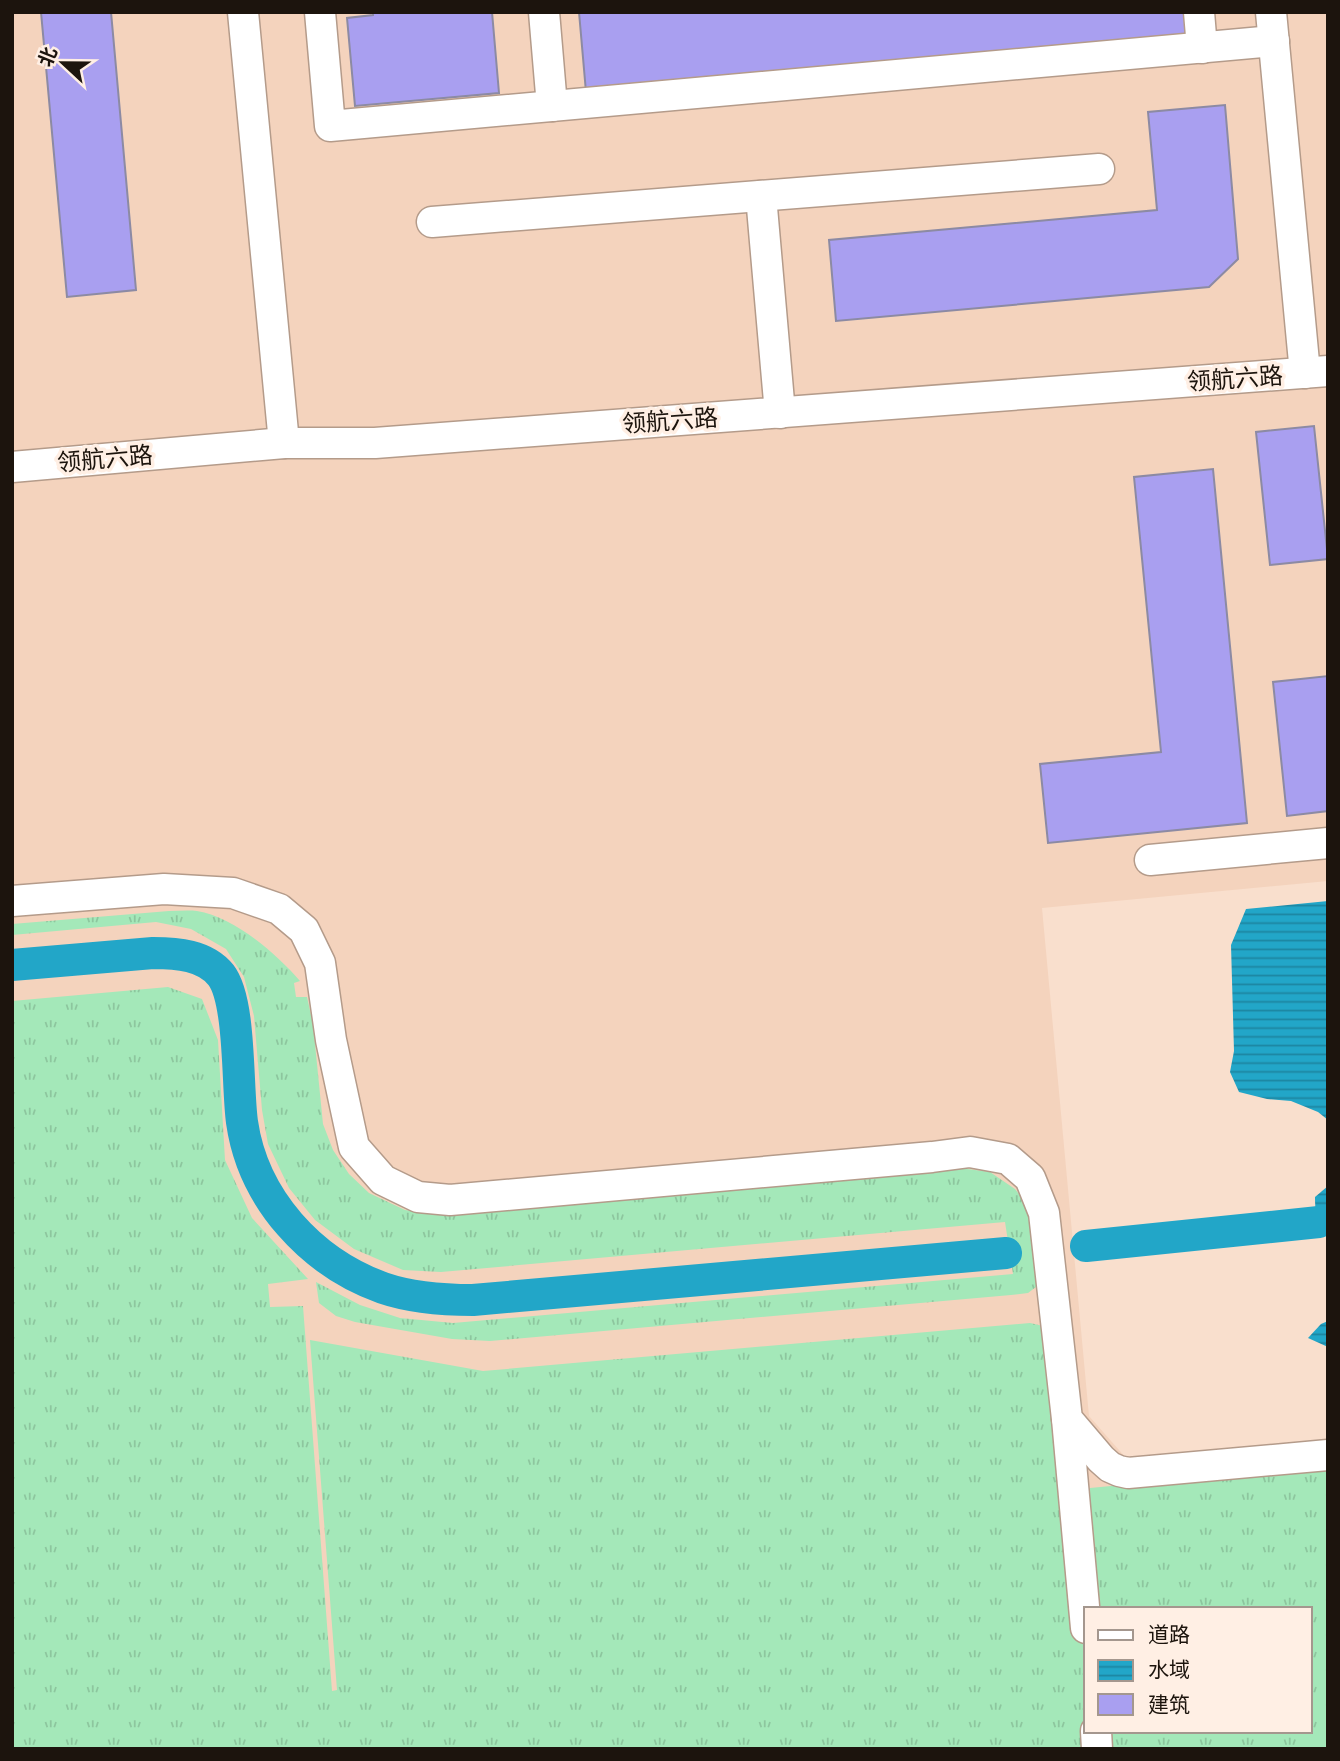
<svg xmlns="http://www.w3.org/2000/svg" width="1340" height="1761" viewBox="0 0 1340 1761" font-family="Georgia,'Noto Sans SC',serif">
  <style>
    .built { fill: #f4d3bd; fill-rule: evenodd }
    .grass { fill: url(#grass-tufts) }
    .water { fill: url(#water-rules) }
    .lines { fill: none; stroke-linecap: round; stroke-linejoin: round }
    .canal { stroke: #22a6c8; stroke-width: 32 }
    .building { fill: #a99ff0; stroke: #8c8aa3; stroke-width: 2 }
    .minor-casing { stroke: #b49b8a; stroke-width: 33 }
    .minor { stroke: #fff; stroke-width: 30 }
    .labels { text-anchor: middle; stroke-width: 7; stroke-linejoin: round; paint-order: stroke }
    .street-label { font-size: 24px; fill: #1c140d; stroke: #ffefe4 }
  </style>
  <defs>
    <pattern id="grass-tufts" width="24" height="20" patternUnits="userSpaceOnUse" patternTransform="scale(1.75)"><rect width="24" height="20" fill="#a4e8b9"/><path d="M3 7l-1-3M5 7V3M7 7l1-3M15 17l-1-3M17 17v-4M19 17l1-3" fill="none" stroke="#8dc69e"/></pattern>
    <pattern id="water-rules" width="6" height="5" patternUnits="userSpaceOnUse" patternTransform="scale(1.75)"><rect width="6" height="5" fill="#22a6c8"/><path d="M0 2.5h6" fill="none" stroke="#1d86a1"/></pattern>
  </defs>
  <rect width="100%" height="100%" fill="#f9dfcd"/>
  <path class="built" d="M12,12H1328V881L1042,908L1089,1416L1126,1458L1328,1440V1749H12ZM1086,1609H1310V1731H1086Z"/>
  <g class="grass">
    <path d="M169,911C178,911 188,910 197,911C234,917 276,953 300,981L294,983L296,997H307L313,1024L323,1124L333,1150L349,1174L369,1193L405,1210L438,1215L960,1168L990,1172L1015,1189L1033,1212L1040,1284L1028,1293L1011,1295L490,1341L452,1339L355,1322L336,1316L319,1303L316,1282L360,1305L400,1318L453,1323L1013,1274L1005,1222L441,1272L403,1270L354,1249L315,1220L289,1188L268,1144L262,1110L254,1016L244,977L226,949L191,929L156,922L12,935V924Z"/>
    <path d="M168,987L202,999L218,1040L225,1160L252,1218L308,1279L268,1284L270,1307L303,1306L332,1691L337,1690L310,1340L483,1371L1030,1323L1052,1328L1086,1633V1731L1096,1749H12V1001Z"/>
    <path d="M1328,1465V1749H1105L1104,1731H1310V1609H1092L1086,1490L1090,1488Z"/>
  </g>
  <g class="water">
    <path d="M1328,901V1120L1318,1112L1291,1101L1267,1099L1239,1092L1230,1072L1234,1051L1231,945L1246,909Z"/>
    <path d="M1328,1186V1232C1316,1223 1315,1211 1315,1197Z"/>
    <path d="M1328,1321V1347L1308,1338L1321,1324Z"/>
  </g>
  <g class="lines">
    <g class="canal">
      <path d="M12,965L153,953C177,953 205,955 221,975C241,1001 237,1087 242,1122C253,1199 311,1262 383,1288C412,1298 442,1300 473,1300L1006,1253"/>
      <path d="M1086,1246L1319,1222"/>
    </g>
  </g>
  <g class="building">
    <path d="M41,12H111L136,290L67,297Z"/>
    <path d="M373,12H492L499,93L355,106L347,18L373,15Z"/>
    <path d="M579,12H1185L1187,34L586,92Z"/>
    <path d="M1225,105L1238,259L1209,287L836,321L829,240L1157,210L1148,112Z"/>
    <path d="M1314,426L1328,559L1270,565L1256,432Z"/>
    <path d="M1213,469L1247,823L1048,843L1040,764L1161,752L1134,477Z"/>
    <path d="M1328,676V811L1287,816L1273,682Z"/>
  </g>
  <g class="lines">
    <defs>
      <g id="minor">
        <path d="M243,12L284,443"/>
        <path d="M320,12L330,126L1274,41"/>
        <path d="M544,12L552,106"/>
        <path d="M1199,12L1202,48"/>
        <path d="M1271,12L1305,373"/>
        <path d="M761,196L780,413"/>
        <path d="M432,222L1099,169"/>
        <path d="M12,467L284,443H375L1328,371"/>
        <path d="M1150,860L1328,843"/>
        <path d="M12,901L164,889L233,893L279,909L304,930L320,963L331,1040L354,1147L383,1180L418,1197L450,1200L932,1157L970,1152L1008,1159L1030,1178L1044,1213L1067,1419L1101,1459L1110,1467L1119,1471L1128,1473L1328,1455"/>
        <path d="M1067,1419L1086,1628"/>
        <path d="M1096,1731L1097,1749"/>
      </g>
    </defs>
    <use href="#minor" class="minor-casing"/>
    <use href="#minor" class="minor"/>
  </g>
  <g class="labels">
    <g class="street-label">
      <text transform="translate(1235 379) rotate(-4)" y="8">领航六路</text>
      <text transform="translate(670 421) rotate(-4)" y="8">领航六路</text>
      <text transform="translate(105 459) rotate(-5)" y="8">领航六路</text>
    </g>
  </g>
  <rect width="1340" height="1761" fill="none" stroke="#1c140d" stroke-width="28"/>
  <rect x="1084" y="1607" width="228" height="126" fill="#ffefe4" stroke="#a4978e" stroke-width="2"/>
  <rect x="1098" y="1630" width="35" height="10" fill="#ffffff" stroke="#a4978e" stroke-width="2"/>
  <text x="1148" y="1642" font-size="21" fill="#1c140d">道路</text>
  <rect x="1098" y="1660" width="35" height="21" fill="url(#water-rules)" stroke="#a4978e" stroke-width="2"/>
  <text x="1148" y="1677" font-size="21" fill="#1c140d">水域</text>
  <rect x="1098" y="1694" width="35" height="21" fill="#a99ff0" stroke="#a4978e" stroke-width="2"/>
  <text x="1148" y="1712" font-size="21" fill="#1c140d">建筑</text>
  <g transform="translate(63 63) rotate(292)" stroke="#ffefe4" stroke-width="5" paint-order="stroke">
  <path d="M0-5L12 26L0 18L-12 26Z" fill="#1c140d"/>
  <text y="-10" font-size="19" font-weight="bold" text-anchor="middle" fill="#1c140d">北</text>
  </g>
</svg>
